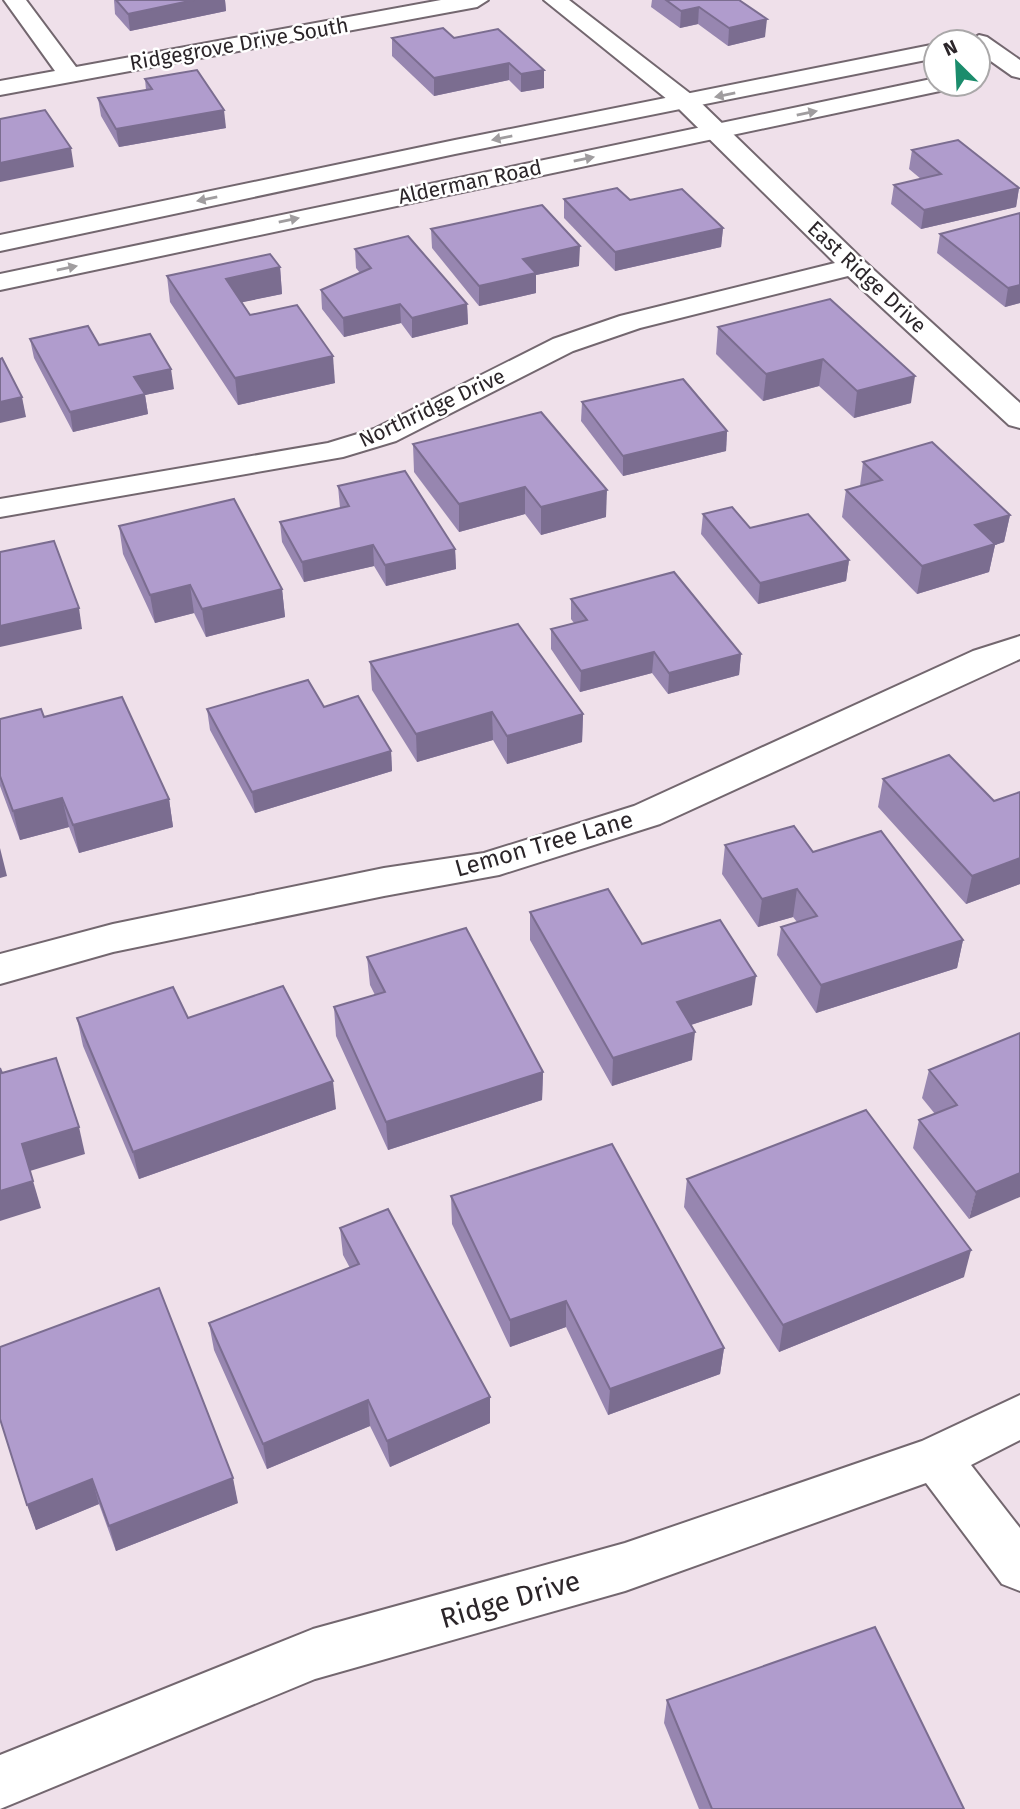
<svg xmlns="http://www.w3.org/2000/svg" width="1020" height="1809" viewBox="0 0 1020 1809" font-family="'Fira Sans',sans-serif">
  <style>
    .lines { fill: none; stroke-linecap: round; stroke-linejoin: round }
    .street-casing { stroke: #73676f; stroke-width: 4 }
    .secondary-casing { stroke: #73676f; stroke-width: 4 }
    .street { fill: #fff; fill-rule: evenodd }
    .secondary { fill: #fff; fill-rule: evenodd }
    .wall { fill: #9786b0 }
    .shaded-wall { fill: #7b6d90 }
    .building { fill: #b09ccd; stroke: #7b6d90; stroke-width: 2 }
    .oneway { fill: #a09d9f }
    .labels { text-anchor: middle; stroke-width: 5; stroke-linejoin: round; paint-order: stroke }
    .far-street-label { font-size: 21px; fill: #2b2529; stroke: #fff }
    .street-label { font-size: 24px; fill: #2b2529; stroke: #fff }
    .near-street-label { font-size: 28px; fill: #2b2529; stroke: #fff }
  </style>
  <rect width="100%" height="100%" fill="#efe0ea"/>
  <g class="lines">
    <defs>
      <g id="street">
        <path d="M4,0H26L76,67L441,0H488L477,7L0,95V81L55,71Z"/>
        <path d="M544,0H569L696,98L864,261L1020,403V428L1009,425L848,276L640,328L573,351L396,441L343,457L0,517V499L328,443L374,429L553,339L620,316L835,263L678,108Z"/>
        <path d="M1020,636V659L660,824L499,875L384,896L113,952L0,984V954L113,924L384,868L484,853L634,806L973,651Z"/>
        <path d="M1020,1395V1440L971,1465L1020,1528V1591L1002,1584L926,1483L625,1591L315,1679L0,1809V1755L313,1629L625,1543L922,1441Z"/>
      </g>
      <g id="secondary">
        <path d="M979,35L987,37L1020,60V78L1012,76L978,52V42H968Z"/>
        <path d="M936,44V58L455,154L0,251V235L455,140Z"/>
        <path d="M936,78V84H952L948,89L940,91L0,290V274Z"/>
      </g>
    </defs>
    <use href="#street" class="street-casing"/>
    <use href="#secondary" class="secondary-casing"/>
    <use href="#street" class="street"/>
    <use href="#secondary" class="secondary"/>
  </g>
  <g class="wall">
    <path d="M114,0H225L226,11L130,31L115,14Z"/>
    <path d="M652,0H739L765,37L728,46L698,24L680,28L651,7Z"/>
    <path d="M498,29L544,88L521,92L509,80L434,96L392,56V38H454Z"/>
    <path d="M145,79L226,128L119,147L101,116L98,98L146,90Z"/>
    <path d="M912,150L1019,188L1016,207L921,229L891,204L894,185L921,179L909,169Z"/>
    <path d="M564,199L630,200L723,228L721,247L615,271L564,218Z"/>
    <path d="M1020,213V303L1005,307L937,253L940,234Z"/>
    <path d="M431,229L579,266L536,275V293L479,306L432,248Z"/>
    <path d="M355,249L467,304L468,324L412,338L401,323L344,337L322,309L321,290L360,273L356,268Z"/>
    <path d="M280,267L282,294L242,302L250,315L335,383L238,405L170,302L167,276Z"/>
    <path d="M830,299L911,403L854,418L819,386L763,401L716,354L718,327Z"/>
    <path d="M30,339L99,345L174,389L145,395L148,414L73,432L34,358Z"/>
    <path d="M582,402L727,431L726,451L623,476L581,421Z"/>
    <path d="M413,444L606,517L541,535L525,514L459,532L414,472Z"/>
    <path d="M863,462L1010,515L1004,542L995,545L989,572L917,594L842,517L846,490L860,486Z"/>
    <path d="M338,486L455,549L456,569L386,586L374,566L304,582L282,542L280,522L340,508Z"/>
    <path d="M703,514L849,560L846,581L758,604L701,534Z"/>
    <path d="M119,526L282,589L285,617L206,637L194,613L155,623L123,554Z"/>
    <path d="M571,599L741,654L739,675L668,694L652,673L580,692L551,649V629L574,623L571,619Z"/>
    <path d="M370,662L583,714L582,742L507,764L493,740L417,762L372,690Z"/>
    <path d="M324,707L391,751L392,771L255,813L210,730L207,709Z"/>
    <path d="M44,717L169,799L173,827L79,853L69,827L20,840L0,786V719Z"/>
    <path d="M883,779L994,801L1020,792V884L966,904L878,807Z"/>
    <path d="M725,845L813,852L963,940L957,968L816,1013L777,955L781,927L797,922L793,917L758,927L722,874Z"/>
    <path d="M530,912L642,944L752,1005L691,1025L692,1060L612,1086L530,940Z"/>
    <path d="M367,957L543,1072L542,1100L388,1150L336,1036L334,1007L375,995L370,985Z"/>
    <path d="M77,1018H188L336,1109L139,1179L83,1046Z"/>
    <path d="M1020,1033L969,1219L913,1148L919,1120L935,1114L922,1098L929,1070Z"/>
    <path d="M687,1179L964,1277L779,1352L684,1207Z"/>
    <path d="M451,1196L724,1348L720,1374L608,1415L566,1327L510,1347L452,1224Z"/>
    <path d="M340,1228L490,1423L390,1467L370,1426L267,1469L214,1350L209,1323L350,1268L343,1255Z"/>
    <path d="M0,1419L238,1503L116,1551L99,1504L36,1530Z"/>
    <path d="M667,1700L964,1809H699L664,1723Z"/>
  </g>
  <g class="shaded-wall">
    <path d="M194,0H225L226,11L130,31L128,14Z"/>
    <path d="M699,7L698,24L680,28L681,11Z"/>
    <path d="M767,19L765,37L728,46L729,28Z"/>
    <path d="M509,63V80L434,96V78Z"/>
    <path d="M544,70V88L521,92V74Z"/>
    <path d="M224,110L226,128L119,147L116,129Z"/>
    <path d="M71,148L74,167L0,182V163Z"/>
    <path d="M1019,188L1016,207L921,229L924,210Z"/>
    <path d="M723,228L721,247L615,271V252Z"/>
    <path d="M580,246L579,266L536,275V293L479,306V286L523,259Z"/>
    <path d="M280,267L282,294L229,305L226,279Z"/>
    <path d="M1020,285V303L1005,307L1008,288Z"/>
    <path d="M400,304L401,323L344,337L343,318Z"/>
    <path d="M467,304L468,324L412,338V318Z"/>
    <path d="M333,356L335,383L238,405L235,378Z"/>
    <path d="M823,359L819,386L763,401L766,374Z"/>
    <path d="M171,369L174,389L145,395L148,414L73,432L70,412L134,377Z"/>
    <path d="M915,376L911,403L854,418L857,391Z"/>
    <path d="M22,397L26,417L0,423V402Z"/>
    <path d="M727,431L726,451L623,476V456Z"/>
    <path d="M525,487V514L459,532V504Z"/>
    <path d="M607,490L606,517L541,535V507Z"/>
    <path d="M1010,515L1004,542L995,545L989,572L917,594L922,566L975,525Z"/>
    <path d="M373,545L374,566L304,582L302,562Z"/>
    <path d="M455,549L456,569L386,586L385,565Z"/>
    <path d="M849,560L846,581L758,604L760,583Z"/>
    <path d="M190,585L194,613L155,623L150,595Z"/>
    <path d="M282,589L285,617L206,637L202,609Z"/>
    <path d="M79,608L82,629L0,647V626Z"/>
    <path d="M654,652L652,673L580,692L581,671Z"/>
    <path d="M741,654L739,675L668,694L669,673Z"/>
    <path d="M492,712L493,740L417,762L416,734Z"/>
    <path d="M583,714L582,742L507,764V736Z"/>
    <path d="M391,751L392,771L255,813L252,792Z"/>
    <path d="M62,798L69,827L20,840L13,811Z"/>
    <path d="M169,799L173,827L79,853L73,825Z"/>
    <path d="M0,848L7,876L0,878Z"/>
    <path d="M1020,858V884L966,904L972,876Z"/>
    <path d="M797,889L793,917L758,927L762,899Z"/>
    <path d="M963,940L957,968L816,1013L821,985Z"/>
    <path d="M756,976L752,1005L675,1030L677,1002Z"/>
    <path d="M695,1032L692,1060L612,1086L613,1058Z"/>
    <path d="M543,1072L542,1100L388,1150L386,1122Z"/>
    <path d="M333,1081L336,1109L139,1179L133,1152Z"/>
    <path d="M79,1127L85,1154L30,1171L22,1144Z"/>
    <path d="M1020,1173V1197L969,1219L976,1192Z"/>
    <path d="M33,1181L41,1208L0,1221V1191Z"/>
    <path d="M971,1250L964,1277L779,1352L783,1325Z"/>
    <path d="M566,1301V1327L510,1347V1320Z"/>
    <path d="M724,1348L720,1374L608,1415L610,1389Z"/>
    <path d="M490,1397V1423L390,1467L387,1441Z"/>
    <path d="M368,1400L370,1426L267,1469L263,1444Z"/>
    <path d="M233,1478L238,1503L116,1551L109,1526Z"/>
    <path d="M92,1479L99,1504L36,1530L27,1505Z"/>
  </g>
  <g class="building">
    <path d="M116,0H194L128,14Z"/>
    <path d="M666,0H739L767,19L729,28L699,7L681,11Z"/>
    <path d="M443,28L454,38L498,29L544,70L521,74L509,63L434,78L392,38Z"/>
    <path d="M197,70L224,110L116,129L98,98L152,89L145,79Z"/>
    <path d="M45,110L71,148L0,163V119Z"/>
    <path d="M958,140L1019,188L924,210L894,185L941,174L912,150Z"/>
    <path d="M617,188L630,200L682,189L723,228L615,252L564,199Z"/>
    <path d="M542,205L580,246L523,259L536,273L479,286L431,229Z"/>
    <path d="M1020,213V285L1008,288L940,234Z"/>
    <path d="M408,236L467,304L412,318L400,304L343,318L321,290L371,268L355,249Z"/>
    <path d="M270,254L280,267L226,279L250,315L297,305L333,356L235,378L167,276Z"/>
    <path d="M830,299L915,376L857,391L823,359L766,374L718,327Z"/>
    <path d="M88,326L99,345L150,334L171,369L134,377L145,394L70,412L30,339Z"/>
    <path d="M2,358L22,397L0,402V359Z"/>
    <path d="M683,379L727,431L623,456L582,402Z"/>
    <path d="M541,412L607,490L541,507L525,487L459,504L413,444Z"/>
    <path d="M932,442L1010,515L975,525L995,544L922,566L846,490L882,480L863,462Z"/>
    <path d="M405,471L455,549L385,565L373,545L302,562L280,522L349,506L338,486Z"/>
    <path d="M234,499L282,589L202,609L190,585L150,595L119,526Z"/>
    <path d="M732,507L750,528L808,514L849,560L760,583L703,514Z"/>
    <path d="M54,541L79,608L0,626V552Z"/>
    <path d="M674,572L741,654L669,673L654,652L581,671L551,629L587,620L571,599Z"/>
    <path d="M518,624L583,714L507,736L492,712L416,734L370,662Z"/>
    <path d="M308,680L324,707L358,696L391,751L252,792L207,709Z"/>
    <path d="M122,697L169,799L73,825L62,798L13,811L0,776V719L41,709L44,717Z"/>
    <path d="M949,755L994,801L1020,792V858L972,876L883,779Z"/>
    <path d="M794,826L813,852L881,831L963,940L821,985L781,927L817,916L797,889L762,899L725,845Z"/>
    <path d="M608,889L642,944L720,920L756,976L677,1002L695,1032L613,1058L530,912Z"/>
    <path d="M466,928L543,1072L386,1122L334,1007L385,992L367,957Z"/>
    <path d="M283,986L333,1081L133,1152L77,1018L173,987L188,1018Z"/>
    <path d="M1020,1033V1173L976,1192L919,1120L957,1105L929,1070Z"/>
    <path d="M56,1058L79,1127L22,1144L33,1181L0,1191V1068L2,1073Z"/>
    <path d="M866,1110L971,1250L783,1325L687,1179Z"/>
    <path d="M612,1144L724,1348L610,1389L566,1301L510,1320L451,1196Z"/>
    <path d="M388,1209L490,1397L387,1441L368,1400L263,1444L209,1323L359,1264L340,1228Z"/>
    <path d="M159,1288L233,1478L109,1526L92,1479L27,1505L0,1419V1347Z"/>
    <path d="M875,1627L964,1809H712L667,1700Z"/>
  </g>
  <defs><path id="oneway-solid" d="M-6-.8H1V-3.2L6.5 0L1 3.2V.8H-6Z" transform="scale(1.75)"/></defs>
  <g class="oneway">
    <use href="#oneway-solid" transform="translate(725 95) rotate(168)"/>
    <use href="#oneway-solid" transform="translate(807 113) rotate(-12)"/>
    <use href="#oneway-solid" transform="translate(502 138) rotate(169)"/>
    <use href="#oneway-solid" transform="translate(584 159) rotate(-11)"/>
    <use href="#oneway-solid" transform="translate(207 199) rotate(168)"/>
    <use href="#oneway-solid" transform="translate(289 220) rotate(-12)"/>
    <use href="#oneway-solid" transform="translate(67 268) rotate(-12)"/>
  </g>
  <g class="labels">
    <g class="far-street-label">
      <text transform="translate(239 44) rotate(-10)" y="7">Ridgegrove Drive South</text>
      <text transform="translate(470 182) rotate(-12)" y="7">Alderman Road</text>
      <text transform="translate(867 277) rotate(43)" y="7">East Ridge Drive</text>
      <text transform="translate(432 408) rotate(-25)" y="7">Northridge Drive</text>
    </g>
    <g class="street-label">
      <text transform="translate(544 844) rotate(-16)" y="8">Lemon Tree Lane</text>
    </g>
    <g class="near-street-label">
      <text transform="translate(510 1599) rotate(-16)" y="10">Ridge Drive</text>
    </g>
  </g>
  <g transform="translate(957 63) rotate(336)"><circle r="33" fill="#ffffff" stroke="#aaa8a9" stroke-width="2"/>
  <path d="M0-5L12 26L0 18L-12 26Z" fill="#1b8c6c"/>
  <text y="-10" font-size="19" font-weight="bold" text-anchor="middle" fill="#2b2529">N</text>
  </g>
</svg>
